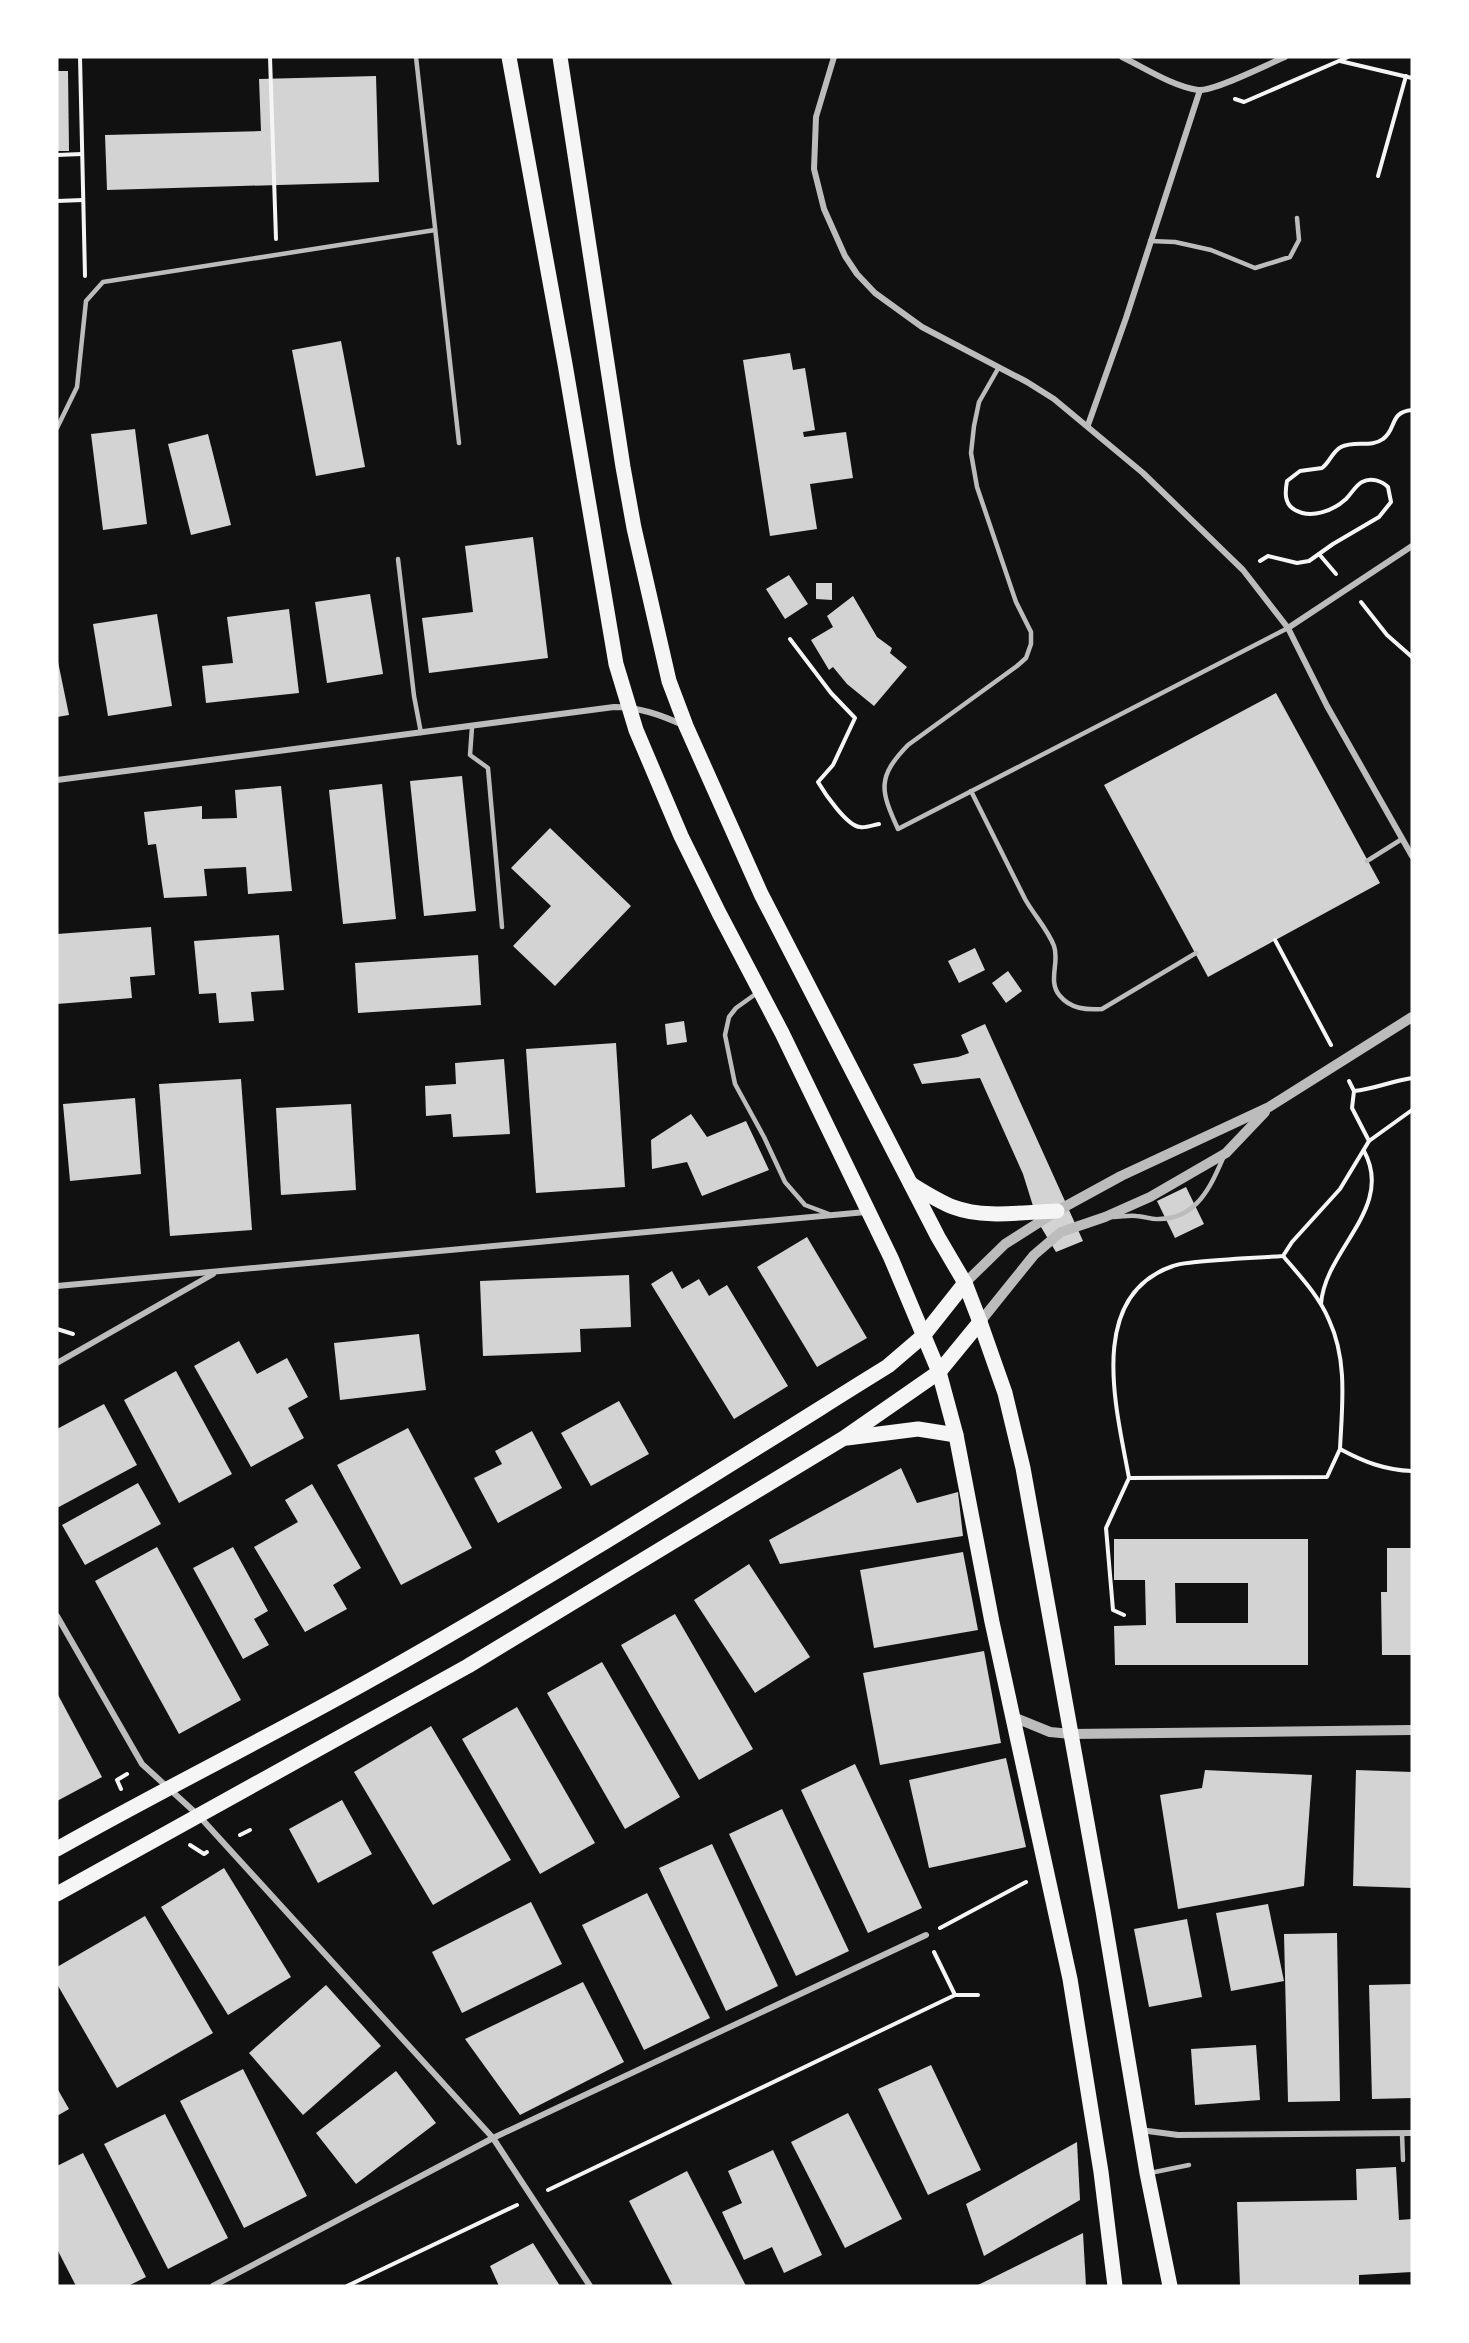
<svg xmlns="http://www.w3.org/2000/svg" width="1469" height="2343" viewBox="0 0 1469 2343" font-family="Karla,sans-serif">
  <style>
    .building { fill: #d3d3d3; fill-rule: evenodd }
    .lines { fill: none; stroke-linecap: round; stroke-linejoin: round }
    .path { stroke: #f5f5f5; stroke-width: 4 }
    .service { stroke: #bcbcbc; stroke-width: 4.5 }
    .minor { stroke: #bcbcbc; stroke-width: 6 }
    .tertiary { stroke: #bcbcbc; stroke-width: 10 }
    .primary { stroke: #f5f5f5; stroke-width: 15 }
  </style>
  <rect width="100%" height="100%" fill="#111"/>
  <g class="building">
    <path d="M57,71H68L69,151H57Z"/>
    <path d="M376,76L379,182L107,190L105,135L261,131L259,79Z"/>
    <path d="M341,341L365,467L316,476L292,350Z"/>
    <path d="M790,353L793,370L805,368L815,430L803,432L804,437L846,432L853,478L810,484L817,529L770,536L743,360Z"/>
    <path d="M135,429L147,524L103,530L91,434Z"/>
    <path d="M208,434L231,525L191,535L168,444Z"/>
    <path d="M533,537L548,658L429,673L422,618L473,612L465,546Z"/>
    <path d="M789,575L808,604L785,619L766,589Z"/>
    <path d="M816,583H832V600L816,599Z"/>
    <path d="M370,594L383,674L327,683L315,602Z"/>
    <path d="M853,596L877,637L892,648L890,653L907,667L874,706L847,684L833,667L829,670L811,640L833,627L827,616Z"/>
    <path d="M289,609L299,693L206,703L202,666L233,663L227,617Z"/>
    <path d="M157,614L172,706L108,716L93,624Z"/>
    <path d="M57,657L69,715L57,717Z"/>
    <path d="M1276,693L1380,883L1208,977L1104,785Z"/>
    <path d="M462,776L476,911L424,916L410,781Z"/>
    <path d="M382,784L396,919L343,924L329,790Z"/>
    <path d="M281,786L292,891L248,894L246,867L204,869L207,896L164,898L156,844L148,845L144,812L202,806V819L237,818L235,790Z"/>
    <path d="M550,828L631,906L555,986L513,946L551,906L511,868Z"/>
    <path d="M151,927L155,975L130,977L132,998L57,1004V934Z"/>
    <path d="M279,935L284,990L251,992L254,1021L219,1023L216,993L199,994L194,941Z"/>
    <path d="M975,948L985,970L959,983L948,961Z"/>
    <path d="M478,955L481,1005L358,1013L355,963Z"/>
    <path d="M1008,971L1022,991L1006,1003L992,983Z"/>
    <path d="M684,1021L687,1042L667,1045L665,1024Z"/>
    <path d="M985,1024L1083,1241L1056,1252L1038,1222L1023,1174L980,1078L922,1084L913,1064L958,1057L969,1053L961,1035Z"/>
    <path d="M616,1043L625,1187L536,1193L526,1049Z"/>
    <path d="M504,1059L510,1134L453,1137L451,1114L426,1116L425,1086L456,1084L455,1063Z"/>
    <path d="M241,1079L252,1230L170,1236L159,1084Z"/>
    <path d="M135,1098L141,1174L70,1181L63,1104Z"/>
    <path d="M351,1104L356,1190L281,1195L276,1108Z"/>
    <path d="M691,1114L707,1137L746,1121L769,1170L702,1196L687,1162L652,1169L651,1140Z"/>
    <path d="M1186,1187L1204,1224L1175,1238L1157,1201Z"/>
    <path d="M807,1237L867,1338L817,1367L757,1267Z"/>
    <path d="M672,1271L682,1289L699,1279L709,1296L727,1285L788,1386L734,1419L651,1284Z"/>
    <path d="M629,1275L631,1327L580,1329L581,1352L483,1356L480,1281Z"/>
    <path d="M419,1334L426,1390L340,1400L334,1343Z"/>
    <path d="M239,1341L257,1374L287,1358L308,1397L288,1408L304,1438L251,1467L194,1366Z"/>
    <path d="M176,1371L232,1474L179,1503L124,1400Z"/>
    <path d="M619,1401L649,1454L591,1486L561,1433Z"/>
    <path d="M104,1404L137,1465L57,1508V1429Z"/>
    <path d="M408,1428L472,1548L401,1585L337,1465Z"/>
    <path d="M532,1431L562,1488L498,1523L474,1478L502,1464L495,1451Z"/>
    <path d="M901,1468L917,1503L958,1492L963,1536L780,1564L769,1540Z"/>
    <path d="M138,1483L161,1524L85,1565L62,1525Z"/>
    <path d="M312,1484L361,1568L333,1585L347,1609L305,1632L254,1547L298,1522L285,1500Z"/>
    <path d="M1114,1539H1308V1665H1115L1114,1626L1146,1625L1145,1580H1114ZM1175,1583H1248V1623H1176Z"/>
    <path d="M157,1547L241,1700L179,1734L95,1581Z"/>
    <path d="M233,1547L268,1611L254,1619L269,1645L243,1659L193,1568Z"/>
    <path d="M1387,1548H1412V1655H1382L1381,1592H1387Z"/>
    <path d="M963,1552L978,1630L874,1648L860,1570Z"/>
    <path d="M749,1564L810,1657L755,1693L694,1600Z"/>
    <path d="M675,1614L753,1749L699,1780L621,1645Z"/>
    <path d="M984,1651L1001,1743L880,1765L863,1673Z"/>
    <path d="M602,1662L680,1797L625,1829L547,1693Z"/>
    <path d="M57,1693L102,1777L57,1801Z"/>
    <path d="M517,1707L595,1843L540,1874L462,1739Z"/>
    <path d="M431,1726L511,1860L433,1905L354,1772Z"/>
    <path d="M1006,1758L1026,1847L929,1868L909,1780Z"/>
    <path d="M855,1764L922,1908L868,1933L801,1790Z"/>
    <path d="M1205,1770L1312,1775L1304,1886L1178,1909L1160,1795L1202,1788Z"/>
    <path d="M1356,1770L1412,1772V1888L1353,1886Z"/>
    <path d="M342,1800L372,1854L318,1883L289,1829Z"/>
    <path d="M782,1809L849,1951L796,1976L729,1834Z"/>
    <path d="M712,1844L778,1986L726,2011L659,1868Z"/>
    <path d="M224,1868L291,1977L228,2015L161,1907Z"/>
    <path d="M647,1893L710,2018L644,2050L582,1925Z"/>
    <path d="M531,1902L562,1964L462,2013L432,1952Z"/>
    <path d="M1268,1904L1284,1981L1231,1991L1216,1913Z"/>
    <path d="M145,1916L213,2033L117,2088L57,1984V1967Z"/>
    <path d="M1187,1919L1202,1997L1149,2007L1134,1929Z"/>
    <path d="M1337,1933L1340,2101L1288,2102L1284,1934Z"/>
    <path d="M583,1982L624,2062L520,2115L465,2039Z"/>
    <path d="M1412,1984V2098L1372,2099L1369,1985Z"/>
    <path d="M326,1985L381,2046L303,2115L249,2053Z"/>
    <path d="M1256,2045L1260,2100L1195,2105L1191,2049Z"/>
    <path d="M931,2065L981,2170L928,2195L878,2089Z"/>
    <path d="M243,2069L307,2196L244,2228L180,2101Z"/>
    <path d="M396,2071L436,2123L356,2184L316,2133Z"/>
    <path d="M57,2088L69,2109L57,2116Z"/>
    <path d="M848,2113L902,2219L845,2248L791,2142Z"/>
    <path d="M165,2114L228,2238L168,2269L104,2144Z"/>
    <path d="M1077,2142L1080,2200L984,2256L966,2204Z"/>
    <path d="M773,2150L822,2255L784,2273L772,2247L744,2260L722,2212L742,2203L728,2171Z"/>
    <path d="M83,2153L146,2277L128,2286H76L57,2249V2166Z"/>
    <path d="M1396,2167L1399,2220L1412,2219V2272L1359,2275V2286H1240L1237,2202L1357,2200L1356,2169Z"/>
    <path d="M687,2171L746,2286H673L629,2201Z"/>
    <path d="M1083,2233L1086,2286H976Z"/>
    <path d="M533,2243L560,2286H499L490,2266Z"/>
  </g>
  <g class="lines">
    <g class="path">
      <path d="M80,57L85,276"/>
      <path d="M270,57L276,239"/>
      <path d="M1340,61L1412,78"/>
      <path d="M1235,99L1244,102L1348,57"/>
      <path d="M57,155L82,154"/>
      <path d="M1378,176L1406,76"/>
      <path d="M57,201L83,200"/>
      <path d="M1319,554L1336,574"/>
      <path d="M1260,561L1268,556L1297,563L1309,561L1333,544L1379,517L1391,502L1388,487C1382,481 1371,477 1362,482C1356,485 1351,494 1346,499C1333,511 1311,519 1295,510C1284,504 1285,492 1287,481L1300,471L1322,468C1330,462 1332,452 1341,447C1354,440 1371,448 1383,439C1397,429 1389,412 1412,410"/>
      <path d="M1361,602L1387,635L1412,657"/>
      <path d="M790,639L831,693L855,718L833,765L818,782C825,794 847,826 860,827C866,828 873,825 879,824"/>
      <path d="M1275,940L1331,1045"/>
      <path d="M1349,1081L1354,1091L1352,1108L1369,1141"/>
      <path d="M1354,1091C1374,1089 1392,1081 1412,1078"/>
      <path d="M1283,1256C1300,1276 1319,1296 1329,1320C1348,1361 1342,1406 1340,1449C1364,1462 1385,1470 1412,1471"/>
      <path d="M1321,1304C1325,1249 1395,1208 1364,1151"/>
      <path d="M57,1329L73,1334"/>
      <path d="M1129,1478C1117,1411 1085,1296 1173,1266C1180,1263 1189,1263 1196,1262C1225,1259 1254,1258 1283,1256L1292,1242L1340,1189L1369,1141L1412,1110"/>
      <path d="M1124,1615L1113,1610L1106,1528L1129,1478L1327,1477L1340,1449"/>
      <path d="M121,1789L117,1780L127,1774"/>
      <path d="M240,1835L250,1830"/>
      <path d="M190,1845L204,1854L207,1852"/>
      <path d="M940,1928L1026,1882"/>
      <path d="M955,1995H978"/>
      <path d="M548,2190L955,1995L934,1952"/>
      <path d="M347,2286L517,2205"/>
    </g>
    <g class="service">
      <path d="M416,57L459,443"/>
      <path d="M1150,241L1175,242L1211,250L1255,268L1290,257L1299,240L1297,218"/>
      <path d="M999,367L979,402L974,426L971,453L977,487L1016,602L1031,632V644L1026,658L1017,666L908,745C877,777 880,790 898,829L1288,628"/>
      <path d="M57,428L77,387L86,301L103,282L435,230"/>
      <path d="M398,559L414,696L421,733"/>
      <path d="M472,727L470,755L488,768L502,927"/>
      <path d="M971,791C989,827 1007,863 1025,899C1034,915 1048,930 1054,946C1060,962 1047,981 1060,996C1071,1009 1086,1010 1102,1009L1196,953"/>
      <path d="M1367,861L1402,839"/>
      <path d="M757,993L736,1008L729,1017L725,1035L735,1084L764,1137L785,1182L805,1205L829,1214"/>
      <path d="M1113,1217C1121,1217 1129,1215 1136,1216C1144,1216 1152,1220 1159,1219C1197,1219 1211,1186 1224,1156"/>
      <path d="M1402,2133L1403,2160"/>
      <path d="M1150,2173L1189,2165"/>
    </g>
    <g class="minor">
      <path d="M834,57L816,117L814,169L824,209L845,256L857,274L875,293L922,327L1027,382L1054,399L1143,473L1243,570L1288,628L1327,706L1412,856"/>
      <path d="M1122,57C1145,68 1172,86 1198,90C1213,92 1268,64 1285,57"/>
      <path d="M1088,425L1126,318L1200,90"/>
      <path d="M1288,628L1412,546"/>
      <path d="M57,780L614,707C639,707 661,715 683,725"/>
      <path d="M57,1286L866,1212"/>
      <path d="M57,1363L213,1274"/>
      <path d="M57,1616L142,1764L199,1816L493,2138L590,2286"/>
      <path d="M1140,2130L1178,2135L1412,2133"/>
      <path d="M213,2286L493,2138L926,1935"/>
    </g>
    <g class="tertiary">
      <path d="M965,1283L1005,1244L1057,1211L1121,1176L1269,1107L1412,1017"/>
      <path d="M980,1322L1034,1255L1061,1232L1105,1217L1150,1197L1226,1153L1265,1112"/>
      <path d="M1013,1717L1050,1732L1071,1734L1412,1730"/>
    </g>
    <g class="primary">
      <path d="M509,57L565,364L616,664L636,730L681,836L719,913L782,1033L891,1258L939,1372L956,1435L992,1622L1070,1979L1101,2172L1115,2286"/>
      <path d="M560,57L623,467L634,528L669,681L686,726L761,894L938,1237L965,1283L980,1322L1005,1393L1023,1468L1103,1911L1147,2173L1170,2286"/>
      <path d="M911,1184C924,1192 938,1201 953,1207C985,1219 1023,1212 1057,1211"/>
      <path d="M847,1438L918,1429L956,1435"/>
      <path d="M57,1849C158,1792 263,1740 365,1683C533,1589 696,1486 859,1384L888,1366L923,1336L965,1283"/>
      <path d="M57,1894L468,1666L844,1438L939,1372L980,1322"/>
    </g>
  </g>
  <rect width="1469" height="2343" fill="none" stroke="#ffffff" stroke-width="117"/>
</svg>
